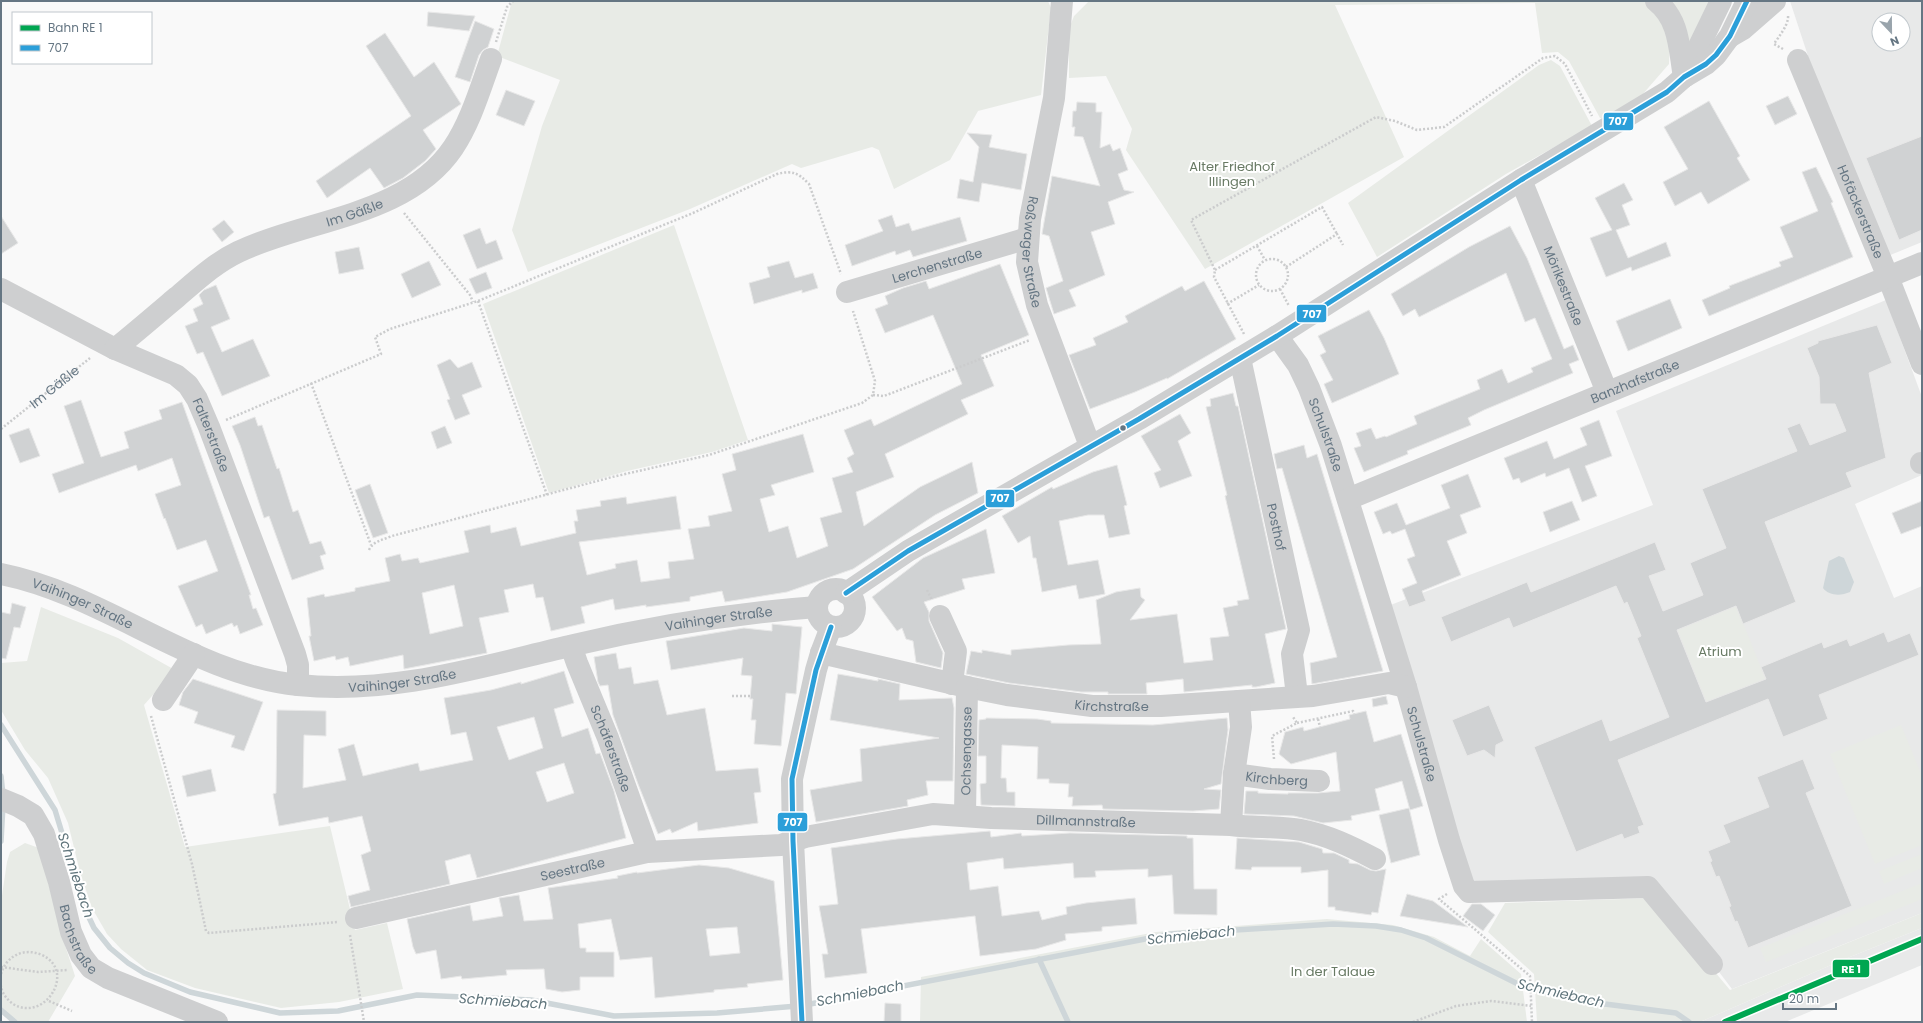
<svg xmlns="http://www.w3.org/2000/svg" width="1923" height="1023" viewBox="0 0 1923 1023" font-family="Poppins,sans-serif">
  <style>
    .built { fill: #e8e9e9; fill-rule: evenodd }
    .green { fill: #e8ebe6 }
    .water { fill: #ced6d9 }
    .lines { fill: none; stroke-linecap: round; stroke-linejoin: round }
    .stream { stroke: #ced6d9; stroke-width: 5.5 }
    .building { fill: #d0d2d3; stroke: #e8e8e8; fill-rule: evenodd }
    .path { stroke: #cbcccd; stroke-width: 2.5; stroke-dasharray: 2 2; stroke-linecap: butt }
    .minor { stroke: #cecfd0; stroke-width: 22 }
    .bus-1-casing { stroke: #fff; stroke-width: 8 }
    .bus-1 { stroke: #2b9fd9; stroke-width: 5 }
    .rail-1-casing { stroke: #fff; stroke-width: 9 }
    .rail-1 { stroke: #00a651; stroke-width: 6 }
    .bus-dot { fill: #657683; stroke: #fff; stroke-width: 1.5 }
    .labels { text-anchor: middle; stroke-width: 4; stroke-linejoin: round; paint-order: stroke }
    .park-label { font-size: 13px; fill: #687a64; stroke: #fff }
    .street-label { font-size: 13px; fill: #657683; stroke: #fff }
    .water-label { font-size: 14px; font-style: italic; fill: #60757c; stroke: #fff }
    .line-badge { stroke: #fff; stroke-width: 1.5 }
    .badge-label { font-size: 11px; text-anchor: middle; font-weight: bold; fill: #fff }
  </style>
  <rect width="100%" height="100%" fill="#f9f9f9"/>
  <g class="built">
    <path d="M1790,1H1922V242L1888,256L1809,59ZM1879,20H1903V44H1879Z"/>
    <path d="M1886,300L1922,397V475L1855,504L1894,598L1922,586V913L1732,989L1649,880L1469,891L1380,609L1653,505L1616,411Z"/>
    <path d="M1922,928V965L1785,1022H1700L1845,959Z"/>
  </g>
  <g class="green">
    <path d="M512,1H1048L1051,8L1041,95L978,111L950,160L894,189L879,150L872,147L801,168L792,164L690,209L528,272L512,230L542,126L560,80L497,56Z"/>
    <path d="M1089,1H1644C1672,21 1670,32 1669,64L1642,95L1606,120L1600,118L1569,61L1558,52L1542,53L1535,3L1335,5L1404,157L1205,269L1126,150L1132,129L1106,76L1069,78V29L1074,16Z"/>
    <path d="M1669,1H1711L1690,44Z"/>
    <path d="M1551,60L1560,66L1592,126L1506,174L1377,257L1348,203L1539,65Z"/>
    <path d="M674,225L748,440L712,452L627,471L549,493L483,304Z"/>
    <path d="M1732,595L1769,688L1709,709L1674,623Z"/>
    <path d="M41,607L118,638L175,670L144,705L185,847L330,826L355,930L387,923L403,989L339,1002L281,1008L195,988L147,970L121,949L107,934L92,908L80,872L68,823L48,778L25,750L1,710V663L27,661Z"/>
    <path d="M1901,725L1922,776V845L1875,864L1830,754Z"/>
    <path d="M25,843L39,848L63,939L75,976L48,1022H15L1,1010V902L7,862L10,852Z"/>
    <path d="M1922,854V868L1884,884L1879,871Z"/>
    <path d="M1922,883V899L1766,962L1760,948Z"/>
    <path d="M1653,898L1730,990L1922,913V928L1845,959L1700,1022H1537L1534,974L1488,932L1505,903Z"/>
    <path d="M1327,919L1393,925L1434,937L1470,956L1481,939L1521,974L1527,1022H920L921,977L1156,932Z"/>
  </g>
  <path class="water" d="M1839,556L1844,558L1854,582L1850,592C1841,596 1829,596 1823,588L1829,561Z"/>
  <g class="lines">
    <g class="stream">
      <path d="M1,725L55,810L85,909L94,928L110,948L128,963L144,973L190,992L280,1013L338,1011L417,995L531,1000L614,1016L717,1013L797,1006"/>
      <path d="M1,776L3,795"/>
      <path d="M1,841L3,805"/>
      <path d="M1039,959L1068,1022"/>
      <path d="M805,1005L1171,934L1333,924L1376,926L1401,930L1426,938L1518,984L1539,991L1589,1002L1676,1013L1689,1022"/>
      <path d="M1,1010L15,1022"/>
    </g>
  </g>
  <g class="building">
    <path d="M428,12L475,16L469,31L427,26Z"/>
    <path d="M475,21L494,29L488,47L483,50L479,55L470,82L455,77Z"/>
    <path d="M385,33L414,77L434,62L461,104L423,130L436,149L425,161L403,178L384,188L370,168L327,198L316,181L411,116L366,46Z"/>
    <path d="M506,90L535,101L524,126L496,115Z"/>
    <path d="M1788,96L1797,114L1775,125L1766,106Z"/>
    <path d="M1709,101L1740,156L1737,158L1750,180L1708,204L1701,192L1675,206L1663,182L1688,169L1664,127Z"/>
    <path d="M1077,102L1096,103V112H1102L1100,148L1110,144L1113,151L1120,148L1128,170L1118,174L1124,190L1134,192L1108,202L1115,224L1091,232L1105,275L1069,290L1076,306L1054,314L1046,288L1063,281L1049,236L1042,234L1052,176L1100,186L1083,137L1074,136L1075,127H1072L1073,111H1076Z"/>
    <path d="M967,133L992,135L989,147L1027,154L1021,190L982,183L979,202L957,198L960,179L973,182L977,159L979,147Z"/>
    <path d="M1922,136V230L1899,240L1866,158Z"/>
    <path d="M1816,167L1833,202L1831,203L1853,257L1709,316L1702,300L1730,288L1729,286L1781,266L1779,262L1793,257L1780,227L1818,211L1802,172Z"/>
    <path d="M1624,183L1633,200L1622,205L1630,225L1616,230L1628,258L1666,242L1671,256L1632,271L1631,267L1606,277L1590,238L1612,230L1595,198Z"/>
    <path d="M892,215L896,227L909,223L912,231L960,217L967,241L913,257L910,250L896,255L895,251L852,266L845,245L883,231L878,220Z"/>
    <path d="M1,216L18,243L1,254Z"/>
    <path d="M224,220L234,232L222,242L212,229Z"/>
    <path d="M1510,226L1527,258L1564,349L1573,345L1579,360L1569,364L1573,373L1484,410L1468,418L1471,425L1407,451L1408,454L1364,472L1354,448L1361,446L1356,433L1371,428L1376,439L1385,436L1386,437L1417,424L1414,416L1480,389L1477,380L1502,369L1508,383L1533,372L1531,368L1552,359L1535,318L1525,322L1506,273L1419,317L1415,309L1403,316L1391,294L1469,247Z"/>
    <path d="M480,228L486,244L496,240L503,259L477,269L463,235Z"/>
    <path d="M359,247L364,269L339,274L335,252Z"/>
    <path d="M429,261L441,285L412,298L401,274Z"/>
    <path d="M789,261L795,278L813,273L818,288L802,293V290L754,304L749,283L770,277L767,267Z"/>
    <path d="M1000,264L1029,335L981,355L994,386L961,400L968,414L885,454L894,477L856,492L864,526L920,487L972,462L978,493L935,515L853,569L787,592L725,602L722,591L690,597V601L646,607V605L615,610L613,599L581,607L585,623L551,631L543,597L536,598L533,584L504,590L509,612L479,618L487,653L404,669L403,655L350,666L348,657L336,660L335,656L314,661L309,636H311L307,598L324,594L325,597L355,591V588L390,581L385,558L400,554L402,561L418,558L420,563L469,552L464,531L490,525L491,533L516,527L521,546L576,533L574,521H578L576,510L601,506L600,501L626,497L627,504L676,496L681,529L579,542L587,575L616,568L615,564L637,560L641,582L670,578L668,562L694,559L688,529L710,526L708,516L732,511L722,474L736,470L732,454L803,434L814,472L771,485L775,495L760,499L769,532L788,526L797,558L828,546L820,518L842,512L832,478L853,472L847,458L854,454L844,430L871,419L874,426L962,384L933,315L885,333L875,309L888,304L885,296L903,288L926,281L929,289ZM454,585L463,626L430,634L422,593Z"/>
    <path d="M486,272L492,288L476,294L469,279Z"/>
    <path d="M1204,281L1236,339L1167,379V378L1135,392L1090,409L1069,355L1096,345L1093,338L1128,322L1125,316L1182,286L1185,291Z"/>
    <path d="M216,285L230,319L211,327L222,352L253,339L270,376L222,396L203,352L197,354L185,326L198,321L193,309L203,304L199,295L204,290Z"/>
    <path d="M1670,299L1682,328L1628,351L1616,321Z"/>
    <path d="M1369,310L1384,338L1399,374L1332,403L1324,384L1333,380L1320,355L1326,352L1318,336Z"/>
    <path d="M1877,325L1892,363L1869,373L1886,458L1846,473L1852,487L1765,522L1796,602L1743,624L1736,606L1677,630L1706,702L1766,679L1761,667L1822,642L1824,648L1847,639L1850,646L1884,632L1888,642L1910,633L1919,655L1819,695L1828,719L1783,737L1768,699L1618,760L1644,825L1638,827L1640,833L1624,839L1622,834L1576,852L1534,747L1602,719L1610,741L1669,717L1637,638L1641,636L1627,602L1624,604L1616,586L1513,628L1509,618L1451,642L1441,617L1527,582L1531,592L1655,542L1666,570L1649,576L1663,611L1703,595L1690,563L1726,548L1702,489L1797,451L1787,428L1800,423L1810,445L1846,431L1835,404H1820L1819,377L1807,348L1818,343V341Z"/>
    <path d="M450,359L458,368L472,362L482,387L462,395L470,414L455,420L447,400L450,399L437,365Z"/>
    <path d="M1233,393L1236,406H1238L1286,629L1265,634L1275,683L1256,687H1252V685L1184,692L1183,679L1146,683L1147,694H1108V692H1081L1009,683L966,674L971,651L982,653V650L1011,655V650L1068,645L1101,644L1096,600L1116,592L1140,588L1141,597L1145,600L1130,620L1177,614L1184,663L1213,660L1210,638L1229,636L1223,608L1238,605L1237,601L1249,599L1225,496L1227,495L1206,407L1211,406L1210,399Z"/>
    <path d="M81,400L101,457L129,448L124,432L162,419L159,410L182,402L251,595H249L253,609L256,608L263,625L240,634L237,625L234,627L232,623L206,634L202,624L196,627L178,586L218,571L206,540L177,550L165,518L164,519L155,494L181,485L172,458L138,471L136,465L59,493L52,474L84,463L64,406Z"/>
    <path d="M1180,414L1191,433L1178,441L1192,476L1160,488L1154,473L1161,470L1141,436Z"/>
    <path d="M255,417L258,426L262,425L277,469L279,468L293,512L298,510L310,544L321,541L326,554L320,556L324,569L292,580L269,516L264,518L240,445L232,426Z"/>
    <path d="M1599,420L1612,456L1585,466L1597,496L1582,502L1569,468L1546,477L1545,473L1521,483L1519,478L1513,480L1504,458L1547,441L1554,459L1587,445L1580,428Z"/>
    <path d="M445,426L452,443L437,449L431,432Z"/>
    <path d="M29,428L40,456L20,463L9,435Z"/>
    <path d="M1304,445L1307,458L1317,454L1383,671L1312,684L1310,663L1337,657L1282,468L1277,469L1274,454Z"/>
    <path d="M1117,465L1127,505L1124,506L1130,534L1109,538L1104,515H1088L1059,521L1068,565L1098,560L1105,594L1079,599L1076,585L1042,592L1036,558H1033L1030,536L1018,543L1002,516L1052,487L1053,489L1093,472Z"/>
    <path d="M1468,474L1481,507L1460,515L1467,533L1447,541L1461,575L1422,591L1426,601L1409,607L1402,589L1417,583L1407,559L1415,556L1405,529L1392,534L1390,531L1383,534L1374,512L1397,503L1406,525L1450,508L1441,485Z"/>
    <path d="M370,484L388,533L373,538L355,490Z"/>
    <path d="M1572,501L1580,520L1550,532L1543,512Z"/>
    <path d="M1922,501V526L1901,534L1892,513Z"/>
    <path d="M986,529L995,573L962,579L965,589L924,602L929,612V621L943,653L941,668L916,662L913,641L906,639L902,628L897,631L872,597L923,558Z"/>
    <path d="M12,603L26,607L20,628L14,627L6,659L1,658V612L10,614Z"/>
    <path d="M772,624L802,627L796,694L786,693L781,746L754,744L756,720H751L753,699H750L752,676L741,675L743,658L671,670L666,641L744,628L772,631Z"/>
    <path d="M616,653L619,669L631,667L634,684L658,680L667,715L705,708L716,771L758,768L761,792L754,793L758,823L698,831L697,822L672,833L670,829L658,834L638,784L613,715L608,685L600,686L598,682L594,657Z"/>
    <path d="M564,671L574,703L554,709L562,737L588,728L596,754L600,753L614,791L626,838L477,878L470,854L445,861L450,884L351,907L348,896L370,890L361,855L371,851L362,816L329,823L328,817L279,826L273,794L276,793L277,710L326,711V736L304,735L303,788L346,780L338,749L354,744L363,776L418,763L420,771L473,760L466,732L451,735L444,698L491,690L521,682V684ZM534,717L543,748L509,760L497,727ZM564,763L574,793L547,802L536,772Z"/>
    <path d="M838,674L878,681V679L900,684L899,700L952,698L954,708L953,781H926L928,795L907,800L908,806L816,822L810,790L862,781L860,749L939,738L830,720Z"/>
    <path d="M193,679L263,702L244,751L231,747L235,736L194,723L198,712L179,705L183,692Z"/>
    <path d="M1386,696L1388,704L1373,707L1372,699Z"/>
    <path d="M1489,705L1504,741L1496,745L1495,758L1484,750L1467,756L1452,720Z"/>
    <path d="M1366,711L1374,742L1401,734L1423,806L1410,810L1402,781L1375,789L1380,810L1351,816L1352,820L1323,823L1294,816L1244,814L1246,791H1258V793L1288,794V793H1318L1340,791L1336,752L1291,764L1279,754L1285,732L1303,727L1304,731L1350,719L1349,715Z"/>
    <path d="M986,718L1037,719L1051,721V723L1153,725L1227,718L1228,730L1221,784L1204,789L1221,790L1219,809L1193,811L1103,809L1102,805L1072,806L1073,797H1068L1069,784L1049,783V779H1037L1038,747L1002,745L1001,778H1006L1007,792H1015V806L981,805L980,784L986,783V756H978L979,720L986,719Z"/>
    <path d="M1803,759L1815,789L1806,793L1852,906L1748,948L1737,921L1735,922L1729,907L1731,906L1719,876L1716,877L1710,862L1712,861L1708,851L1730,842L1723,825L1769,807L1757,777Z"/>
    <path d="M211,769L216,791L187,797L182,776Z"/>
    <path d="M1409,808L1420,855L1391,863L1379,815Z"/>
    <path d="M990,831L991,837L1021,833L1022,836L1070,833L1187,836V838H1193L1194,889H1217V915L1174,914L1172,875L1148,877V869L1095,871L1096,877L1074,878L1073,863L1004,869L1003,858L967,863L970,890L998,886L1002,916L1039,911L1042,920L1067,914L1066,907L1086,903L1135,898L1137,924L1102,927V931L1065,934L1066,940L1036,949L980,956L975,916L861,929L867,973L825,978L822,954H828L819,906L838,904L831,848L897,839Z"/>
    <path d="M1237,838L1299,842L1322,849L1323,853H1334L1349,860V863L1358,864L1370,870L1376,871L1386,869L1378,913L1372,912L1371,915L1335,910V907H1328V870L1301,873V867H1252L1251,870L1235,869Z"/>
    <path d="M699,865L729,868L774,881L783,980L747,984L748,987L714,990V992L655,998L652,957L620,960L611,919L578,924L580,948H586V952H614V977H580V990L562,992L546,989L544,969L506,970L507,975L462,979L461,976L441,979L436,950L416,954L413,947L407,919L470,905L473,921L503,916L499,898L519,895L524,921L553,919L548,888L618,878L617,876L637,872V873ZM737,927L740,953L710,956L706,929Z"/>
    <path d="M1407,894L1433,901L1468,927L1400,916Z"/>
    <path d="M1472,904H1481L1495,915L1483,931L1463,916Z"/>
    <path d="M885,1003L901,1004V1022H884Z"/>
  </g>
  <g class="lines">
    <g class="path">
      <path d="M496,42L507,7L513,1"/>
      <path d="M1783,49L1774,44C1779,36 1789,25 1788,15"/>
      <path d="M404,213L470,295L473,302"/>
      <path d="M1257,246L1265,260"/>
      <circle cx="1272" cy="275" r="16"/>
      <path d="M1286,267L1337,234L1343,245"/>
      <path d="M1215,270L1322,207L1337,234"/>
      <path d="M1280,289L1289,306"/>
      <path d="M478,301L547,495"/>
      <path d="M1227,304L1259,285"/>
      <path d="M1244,334L1214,277L1215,270L1191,220L1376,117L1395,121L1417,130L1444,127L1543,58L1555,56L1565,64L1592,116"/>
      <path d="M311,383L371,545"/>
      <path d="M873,395L884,396L1030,340"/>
      <path d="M226,420L381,354L375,337L390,329L478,301L693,213L777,174C793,170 798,173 809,184L841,274"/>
      <path id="s1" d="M1,429L90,358"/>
      <path d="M369,550C373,541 383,540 392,536L612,477L709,455L862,403L873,395L875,381L853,311"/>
      <path d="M927,590L932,600"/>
      <path d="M732,696H751"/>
      <path d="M151,716L192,864L206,931L209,933L338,922"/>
      <path d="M1318,719L1320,727"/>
      <path d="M1297,723L1353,711L1354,714"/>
      <path d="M1274,759L1272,736L1297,723L1293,717"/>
      <path d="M1447,894L1439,899L1530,976L1532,1022"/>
      <path d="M350,935L364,1022"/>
      <path d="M1,967L38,972L68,970"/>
      <path d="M1,974C6,956 24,947 42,955C77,971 45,1023 13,1004C7,999 2,994 1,986"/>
      <path d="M49,1001L72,1011"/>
      <path d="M1413,1022L1456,1006L1491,1001L1531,1006"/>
    </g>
    <g class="minor">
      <path id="s2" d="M1062,1L1054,98L1030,219L1027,262L1037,305L1090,446"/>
      <path d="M1656,1C1680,20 1679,49 1684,77"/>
      <path d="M1731,36L1743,29L1775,1"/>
      <path id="s3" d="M1798,60L1888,277L1922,364"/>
      <path d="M1684,77L1721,1"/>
      <path id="s4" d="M1521,180L1607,392"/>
      <path id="s5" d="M1,289L115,349L176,375L188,385L197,399L209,427L295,654L298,665V685"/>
      <path id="s6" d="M847,292L1028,238"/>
      <path id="s7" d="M1277,336L1298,365L1309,388L1331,446L1406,687L1449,840L1464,886L1469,892L1648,887L1712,964"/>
      <path id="s8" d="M115,349C136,332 157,314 177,297C197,280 215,263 238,252C307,219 407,216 453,148C471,121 480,89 491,59"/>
      <path id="s9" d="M1240,358L1299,630L1292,654L1297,696"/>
      <path d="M1921,463H1922"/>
      <path id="s10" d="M1348,499L1922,263"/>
      <path id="s11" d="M1,574C106,595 192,674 298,685C393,695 483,666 574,645C654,626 736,613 817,607"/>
      <circle cx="836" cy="608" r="19"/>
      <path d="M846,593L908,551L1139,419L1277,336L1521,180L1667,92L1684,77L1706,64L1716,55L1730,36L1747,1"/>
      <path d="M940,616L956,651L952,684"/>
      <path id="s12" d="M571,646L577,663L608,738L645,842L647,852"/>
      <path id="s13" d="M821,653L967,687L1007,695L1092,706H1161L1313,696L1389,683L1406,687"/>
      <path d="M163,700L194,654"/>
      <path id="s14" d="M1234,774L1270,779L1319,781"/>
      <path id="s15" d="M1,799L18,806L33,815L44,834L59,882L71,932L81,955L91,968L108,978L217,1022"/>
      <path id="s16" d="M965,815L967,687"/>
      <path d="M1231,825L1234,774L1241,727L1239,701"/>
      <path id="s17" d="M356,918L647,852L781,845L805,837L933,814L991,818L1231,825C1254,828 1279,826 1301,830C1328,835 1352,847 1375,859"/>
      <path d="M802,1022L793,841L792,779L816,670L821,653L831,627"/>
    </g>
    <defs>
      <g id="bus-1">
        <path d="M846,593L908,551L1139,419L1277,336L1521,180L1667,92L1684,77L1706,64L1716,55L1730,36L1747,1"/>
        <path d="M802,1022L793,841L792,779L816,670L831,627"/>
      </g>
    </defs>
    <use href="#bus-1" class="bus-1-casing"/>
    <use href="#bus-1" class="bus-1"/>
    <defs>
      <path id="rail-1" d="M1725,1022L1922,939"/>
    </defs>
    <use href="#rail-1" class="rail-1-casing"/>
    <use href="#rail-1" class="rail-1"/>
  </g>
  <circle class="bus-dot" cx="1123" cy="428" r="3.5"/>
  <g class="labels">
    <g class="park-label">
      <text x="1232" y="171">Alter Friedhof<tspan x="1232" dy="15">Illingen</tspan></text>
      <text x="1720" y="656">Atrium</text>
      <text x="1333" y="976">In der Talaue</text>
    </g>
    <g class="street-label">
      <text dy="5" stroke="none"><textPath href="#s8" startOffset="280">Im Gäßle</textPath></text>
      <text dy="5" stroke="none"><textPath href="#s3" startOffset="164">Hofäckerstraße</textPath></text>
      <text dy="5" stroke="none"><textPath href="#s2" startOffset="254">Roßwager Straße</textPath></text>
      <text dy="5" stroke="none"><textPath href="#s6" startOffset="94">Lerchenstraße</textPath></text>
      <text dy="5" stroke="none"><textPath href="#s4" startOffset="114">Mörikestraße</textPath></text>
      <text dy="5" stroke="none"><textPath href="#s10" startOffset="310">Banzhafstraße</textPath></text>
      <text dy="5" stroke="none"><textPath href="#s1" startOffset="68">Im Gäßle</textPath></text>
      <text dy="5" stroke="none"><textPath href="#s5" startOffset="266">Falterstraße</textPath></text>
      <text dy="5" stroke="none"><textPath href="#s7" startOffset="111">Schulstraße</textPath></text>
      <text dy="5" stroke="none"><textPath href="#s9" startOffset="173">Posthof</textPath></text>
      <text dy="5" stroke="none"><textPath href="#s11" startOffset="87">Vaihinger Straße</textPath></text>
      <text dy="5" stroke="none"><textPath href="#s11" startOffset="746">Vaihinger Straße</textPath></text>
      <text dy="5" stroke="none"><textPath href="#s11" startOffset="423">Vaihinger Straße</textPath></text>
      <text dy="5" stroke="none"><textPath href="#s13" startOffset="296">Kirchstraße</textPath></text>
      <text dy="5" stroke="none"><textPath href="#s7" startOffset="435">Schulstraße</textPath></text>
      <text dy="5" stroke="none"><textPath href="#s12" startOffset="110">Schäferstraße</textPath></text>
      <text dy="5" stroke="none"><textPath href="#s16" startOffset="64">Ochsengasse</textPath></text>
      <text dy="5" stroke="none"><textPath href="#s14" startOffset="43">Kirchberg</textPath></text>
      <text dy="5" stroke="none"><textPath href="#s17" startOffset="741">Dillmannstraße</textPath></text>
      <text dy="5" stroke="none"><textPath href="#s17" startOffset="222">Seestraße</textPath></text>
      <text dy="5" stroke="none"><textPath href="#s15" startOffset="169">Bachstraße</textPath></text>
    </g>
    <g class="water-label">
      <text transform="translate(76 875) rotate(72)" y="5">Schmiebach</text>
      <text transform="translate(1191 935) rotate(-6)" y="5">Schmiebach</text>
      <text transform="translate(860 993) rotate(-11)" y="5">Schmiebach</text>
      <text transform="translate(1561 993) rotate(13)" y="5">Schmiebach</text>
      <text transform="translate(503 1001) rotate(4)" y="5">Schmiebach</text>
    </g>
  </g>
  <g class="line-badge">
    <rect x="1603" y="112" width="31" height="19" rx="4" fill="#2b9fd9"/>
    <rect x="1296" y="304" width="31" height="19" rx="4" fill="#2b9fd9"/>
    <rect x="985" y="489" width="30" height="19" rx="4" fill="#2b9fd9"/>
    <rect x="777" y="812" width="31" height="20" rx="4" fill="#2b9fd9"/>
    <rect x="1832" y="959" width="38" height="19" rx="4" fill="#00a651"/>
  </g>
  <g class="badge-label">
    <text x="1618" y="125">707</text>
    <text x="1312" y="318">707</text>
    <text x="1000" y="502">707</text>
    <text x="793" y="826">707</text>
    <text x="1851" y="973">RE 1</text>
  </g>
  <rect width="1923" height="1023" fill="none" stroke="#657683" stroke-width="4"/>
  <rect x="12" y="12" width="140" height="52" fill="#ffffff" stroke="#c1c8cd"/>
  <rect x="20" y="25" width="20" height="6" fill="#00a651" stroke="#c1c8cd"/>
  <text x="48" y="32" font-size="12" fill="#657683">Bahn RE 1</text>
  <rect x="20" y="45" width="20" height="6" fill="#2b9fd9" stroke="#c1c8cd"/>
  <text x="48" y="52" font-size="12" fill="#657683">707</text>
  <g transform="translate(1891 32) rotate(158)"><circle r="19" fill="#ffffff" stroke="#c1c8cd"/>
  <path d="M0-3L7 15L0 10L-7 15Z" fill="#99a4ac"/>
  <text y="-6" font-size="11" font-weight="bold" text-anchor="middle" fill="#657683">N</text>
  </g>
  <path d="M1783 1003v6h53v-6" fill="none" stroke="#657683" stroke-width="2"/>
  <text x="1789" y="1003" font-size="12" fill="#657683" stroke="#ffffff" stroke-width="3" paint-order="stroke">20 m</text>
</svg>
